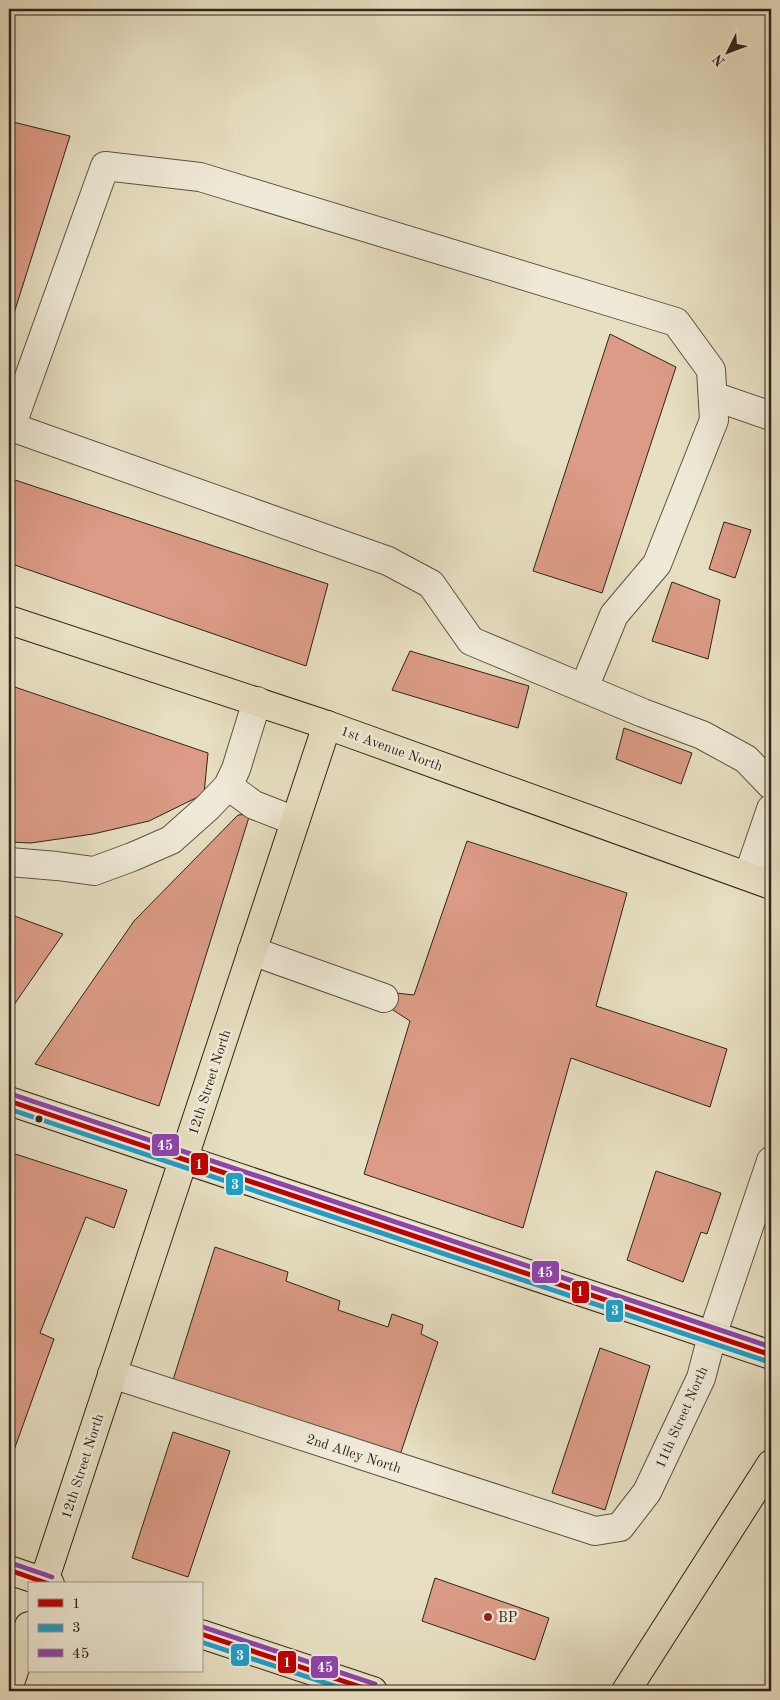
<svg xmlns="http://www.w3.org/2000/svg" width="780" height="1700" viewBox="0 0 780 1700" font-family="'Old Standard TT',serif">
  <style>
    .building { fill: #db9b86; stroke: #2e2519 }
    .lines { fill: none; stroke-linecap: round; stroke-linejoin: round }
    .minor-casing { stroke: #5c5443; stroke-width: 30 }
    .major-casing { stroke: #2e2519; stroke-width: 30 }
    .highway-casing { stroke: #2e2519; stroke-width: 30 }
    .minor { stroke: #efead7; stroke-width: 28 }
    .major { stroke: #e7dfc2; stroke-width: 28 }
    .highway { stroke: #e7dfc2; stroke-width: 28 }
    .bus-1-casing { stroke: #efead7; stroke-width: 9 }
    .bus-2-casing { stroke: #efead7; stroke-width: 9 }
    .bus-3-casing { stroke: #efead7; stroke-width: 9 }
    .bus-1 { stroke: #c00000; stroke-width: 5 }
    .bus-2 { stroke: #209fc8; stroke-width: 5 }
    .bus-3 { stroke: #8e44ad; stroke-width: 5 }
    .bus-dot { fill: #2e2519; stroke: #efead7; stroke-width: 2 }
    .poi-dot { fill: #8f2418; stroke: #efead7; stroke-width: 2 }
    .labels { text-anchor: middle; stroke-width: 5; stroke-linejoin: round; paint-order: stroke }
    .street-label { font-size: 14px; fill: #2e2519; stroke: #efead7 }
    .poi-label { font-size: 14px; fill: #2e2519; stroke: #efead7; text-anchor: start }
    .line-badge { stroke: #efead7; stroke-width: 2 }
    .badge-label { font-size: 14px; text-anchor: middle; font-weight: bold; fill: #fff }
  </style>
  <rect width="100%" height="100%" fill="#e7dfc2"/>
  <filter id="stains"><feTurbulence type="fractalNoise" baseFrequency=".004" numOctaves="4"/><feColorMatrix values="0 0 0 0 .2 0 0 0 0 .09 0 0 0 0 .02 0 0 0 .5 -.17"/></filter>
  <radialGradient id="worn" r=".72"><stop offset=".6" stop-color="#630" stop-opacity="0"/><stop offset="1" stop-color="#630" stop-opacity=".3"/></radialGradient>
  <g class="building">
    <path d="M9,121L70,136L9,329Z"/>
    <path d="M610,334L676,367L602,593L533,571Z"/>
    <path d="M9,478L328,584L306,666L9,563Z"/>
    <path d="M724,522L751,530L735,578L709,569Z"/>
    <path d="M672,582L720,600L708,659L652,641Z"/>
    <path d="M410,651L529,686L518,728L392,690Z"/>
    <path d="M9,685L208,753L204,794L149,821L93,834L31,843L9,842Z"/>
    <path d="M624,728L692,753L681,784L616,759Z"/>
    <path d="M250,814L159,1106L35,1064L134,921L238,815Z"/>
    <path d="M467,841L627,893L596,1006L727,1049L710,1107L571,1058L523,1228L364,1174L410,1021L390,1008L396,993L414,995Z"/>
    <path d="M9,914L63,934L9,1012Z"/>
    <path d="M9,1152L127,1190L114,1228L86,1217L40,1333L54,1339L9,1464Z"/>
    <path d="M656,1171L721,1193L707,1234L701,1232L683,1282L627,1260Z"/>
    <path d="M215,1247L288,1272L286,1281L340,1301L338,1310L388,1327L392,1314L423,1325L421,1334L438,1342L400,1455L173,1380Z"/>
    <path d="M600,1348L650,1366L605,1510L552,1493Z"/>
    <path d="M173,1432L230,1451L188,1577L132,1558Z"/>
    <path d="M435,1578L549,1618L535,1660L422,1621Z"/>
    <path d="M195,1686L210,1691H193Z"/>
  </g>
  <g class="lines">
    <defs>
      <g id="minor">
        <path d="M713,396L771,416"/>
        <path d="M9,426L388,561L431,584L471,641L643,713L702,735L746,759L771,785"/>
        <path d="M11,427L105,166L200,177L676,322L711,370L714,420L657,564L614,615L584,688"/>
        <path d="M228,786L254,805L295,821"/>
        <path d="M9,862L57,866L94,871L132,857L171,840L208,807L228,786L236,769L257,701"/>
        <path d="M748,876L771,809"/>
        <path d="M252,951L384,998"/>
        <path d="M112,1374L595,1531L620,1527L647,1492L701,1378L712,1336L771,1161"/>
      </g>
      <g id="major">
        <path d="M9,620L327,725L771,885"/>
        <path d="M9,1101L771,1355"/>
        <path d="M9,1570L50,1584"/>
        <path d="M43,1584L327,725"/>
        <path d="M201,1634L373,1691"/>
        <path d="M9,1686L29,1626"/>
      </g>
      <path id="highway" d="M626,1691L771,1464"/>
    </defs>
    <use href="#minor" class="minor-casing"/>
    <use href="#major" class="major-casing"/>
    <use href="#highway" class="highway-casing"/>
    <use href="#minor" class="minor"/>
    <use href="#major" class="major"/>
    <use href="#highway" class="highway"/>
    <defs>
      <g id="bus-1">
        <path d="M9,1101L771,1355"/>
        <path d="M9,1570L49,1584"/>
        <path d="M201,1634L373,1691"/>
      </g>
      <g id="bus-2">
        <path d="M9,1109L769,1362"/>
        <path d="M201,1642L350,1691"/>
      </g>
      <g id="bus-3">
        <path d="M11,1094L771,1347"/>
        <path d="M11,1563L52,1577"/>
        <path d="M203,1627L375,1684"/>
      </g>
    </defs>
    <use href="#bus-1" class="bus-1-casing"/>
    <use href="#bus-2" class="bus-2-casing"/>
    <use href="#bus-3" class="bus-3-casing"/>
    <use href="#bus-1" class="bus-1"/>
    <use href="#bus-2" class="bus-2"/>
    <use href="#bus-3" class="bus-3"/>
  </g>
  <circle class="bus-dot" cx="39" cy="1119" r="4.5"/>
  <circle class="poi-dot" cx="488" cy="1617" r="5"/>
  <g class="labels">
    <g class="street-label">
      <text transform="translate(392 748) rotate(20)" y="5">1st Avenue North</text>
      <text transform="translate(209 1082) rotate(-72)" y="5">12th Street North</text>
      <text transform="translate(681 1417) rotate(-66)" y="5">11th Street North</text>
      <text transform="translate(354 1453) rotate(18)" y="5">2nd Alley North</text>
      <text transform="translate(82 1466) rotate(-72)" y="5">12th Street North</text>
    </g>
    <g class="poi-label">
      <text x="498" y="1622">BP</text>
    </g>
  </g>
  <g class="line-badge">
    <rect x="151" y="1133" width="29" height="24" rx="5" fill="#8e44ad"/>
    <rect x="190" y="1152" width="19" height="24" rx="5" fill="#c00000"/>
    <rect x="225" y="1172" width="19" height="24" rx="5" fill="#209fc8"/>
    <rect x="531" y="1260" width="29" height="24" rx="5" fill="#8e44ad"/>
    <rect x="571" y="1280" width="19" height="24" rx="5" fill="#c00000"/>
    <rect x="605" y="1299" width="19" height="24" rx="5" fill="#209fc8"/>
    <rect x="230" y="1643" width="20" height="24" rx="5" fill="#209fc8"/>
    <rect x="277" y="1650" width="20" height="24" rx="5" fill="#c00000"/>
    <rect x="310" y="1655" width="29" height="24" rx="5" fill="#8e44ad"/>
  </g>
  <g class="badge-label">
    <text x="165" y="1150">45</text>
    <text x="199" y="1169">1</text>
    <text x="235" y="1189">3</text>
    <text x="545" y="1277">45</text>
    <text x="580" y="1296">1</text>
    <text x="615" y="1315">3</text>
    <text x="240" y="1660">3</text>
    <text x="287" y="1667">1</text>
    <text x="325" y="1672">45</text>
  </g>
  <rect width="780" height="1700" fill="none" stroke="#e7dfc2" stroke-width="30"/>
  <rect x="10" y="10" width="760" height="1680" fill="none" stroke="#2e2519" stroke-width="2.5"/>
  <rect x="15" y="15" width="750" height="1670" fill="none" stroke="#2e2519"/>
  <rect x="28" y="1582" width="175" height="90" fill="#efead7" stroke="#a29b8b"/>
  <rect x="38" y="1599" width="25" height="8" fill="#c00000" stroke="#a29b8b"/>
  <text x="72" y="1608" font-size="15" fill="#2e2519">1</text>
  <rect x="38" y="1624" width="25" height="8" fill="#209fc8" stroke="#a29b8b"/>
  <text x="72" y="1632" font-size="15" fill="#2e2519">3</text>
  <rect x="38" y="1649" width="25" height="8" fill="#8e44ad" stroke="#a29b8b"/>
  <text x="72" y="1658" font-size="15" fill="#2e2519">45</text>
  <g transform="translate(728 52) rotate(228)" stroke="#efead7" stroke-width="4" paint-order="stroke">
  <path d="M0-4L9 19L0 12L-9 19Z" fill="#2e2519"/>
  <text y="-8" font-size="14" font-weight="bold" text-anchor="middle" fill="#2e2519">N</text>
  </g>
  <rect width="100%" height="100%" filter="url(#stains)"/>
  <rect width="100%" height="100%" fill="url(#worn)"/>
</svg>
